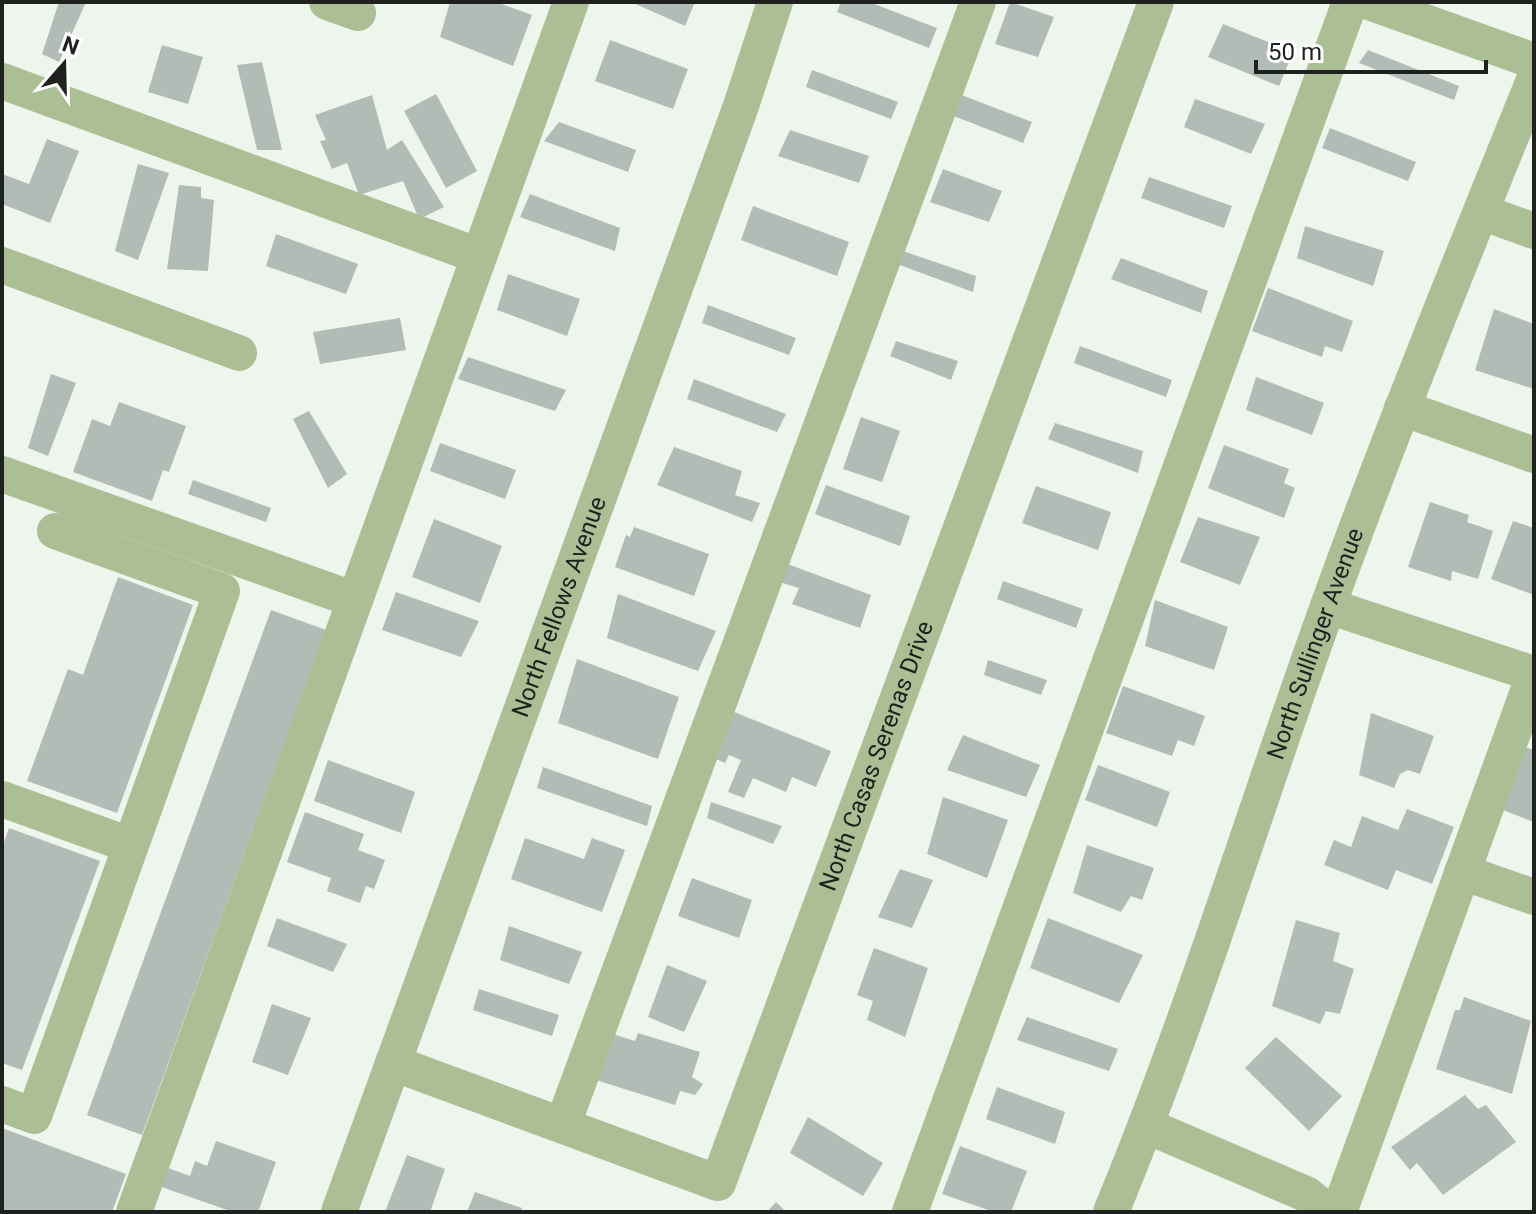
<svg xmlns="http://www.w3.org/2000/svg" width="1536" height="1214" viewBox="0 0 1536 1214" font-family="Roboto,sans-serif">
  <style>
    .building { fill: #b2bcb7 }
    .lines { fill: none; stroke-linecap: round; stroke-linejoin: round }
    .minor { stroke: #abbe94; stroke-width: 36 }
    .labels { text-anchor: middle; stroke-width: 6; stroke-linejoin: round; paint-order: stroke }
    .street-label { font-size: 24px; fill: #1e211e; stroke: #fff }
  </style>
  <rect width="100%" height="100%" fill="#edf5ed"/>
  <g class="building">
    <path d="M59,2H86L59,62L42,54Z"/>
    <path d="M450,2H496L532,15L513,66L440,37Z"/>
    <path d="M631,2H695L685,26Z"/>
    <path d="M841,2H869L937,28L929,48L837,12Z"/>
    <path d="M1010,2L1054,17L1038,57L995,44Z"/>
    <path d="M1223,24L1293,52L1279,86L1208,57Z"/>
    <path d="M610,40L688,69L673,109L595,81Z"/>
    <path d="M162,45L203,57L188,104L148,92Z"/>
    <path d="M1368,50L1459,86L1454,100L1359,63Z"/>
    <path d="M262,62L282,150H257L237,65Z"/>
    <path d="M812,70L898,102L891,119L806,87Z"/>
    <path d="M436,94L477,171L446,188L404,111Z"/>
    <path d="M959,94L1032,122L1023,143L951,115Z"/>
    <path d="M372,95L387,150L402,140L444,207L419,219L403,181L359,195L347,163L332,169L320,141L326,140L315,115Z"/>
    <path d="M1195,99L1265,124L1251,154L1184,127Z"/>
    <path d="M559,122L636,150L628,172L544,141Z"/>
    <path d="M1330,128L1416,162L1408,181L1322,148Z"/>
    <path d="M790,130L869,156L859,183L778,156Z"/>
    <path d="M47,139L79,151L50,223L2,204V174L29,184Z"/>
    <path d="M138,164L169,173L138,260L115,251Z"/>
    <path d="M943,169L1002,191L989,222L930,202Z"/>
    <path d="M1149,177L1232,206L1224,228L1141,198Z"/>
    <path d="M179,185L201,187V198L214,200L208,271L167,269Z"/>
    <path d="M530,194L620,228L615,251L520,217Z"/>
    <path d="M753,206L849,242L837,276L741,240Z"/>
    <path d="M1305,226L1384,251L1373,286L1297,258Z"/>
    <path d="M276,234L358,264L346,294L266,266Z"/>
    <path d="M903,251L976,276L973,292L897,264Z"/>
    <path d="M1121,258L1208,291L1201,313L1111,279Z"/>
    <path d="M508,274L580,299L567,336L497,310Z"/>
    <path d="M1268,288L1353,321L1342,352L1325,346L1322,357L1252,331Z"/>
    <path d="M708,305L796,338L789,355L702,323Z"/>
    <path d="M1494,309L1534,324V389L1475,370Z"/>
    <path d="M400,318L406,350L320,364L313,332Z"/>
    <path d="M896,341L958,361L951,380L890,356Z"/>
    <path d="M1080,346L1172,380L1166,397L1074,363Z"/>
    <path d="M468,357L566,390L555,411L458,379Z"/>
    <path d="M51,374L76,383L48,456L28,448Z"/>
    <path d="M1256,377L1324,403L1312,435L1246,410Z"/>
    <path d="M694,379L786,414L777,432L687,399Z"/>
    <path d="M119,402L186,426L169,472L163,470L152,501L73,472L92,419L110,426Z"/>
    <path d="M309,411L347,474L328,488L293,419Z"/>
    <path d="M861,417L900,431L882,482L843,469Z"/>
    <path d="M1055,423L1143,451L1138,473L1048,439Z"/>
    <path d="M440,443L516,470L505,499L430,471Z"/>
    <path d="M1224,445L1289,469L1284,483L1295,488L1284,518L1208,488Z"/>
    <path d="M674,447L742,471L735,495L760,503L752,522L657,485Z"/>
    <path d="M193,480L271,508L266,522L188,494Z"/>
    <path d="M826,485L910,516L900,546L815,514Z"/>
    <path d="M1036,486L1111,512L1098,550L1022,523Z"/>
    <path d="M1430,502L1469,515L1467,522L1493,531L1478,579L1452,571L1451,581L1408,567Z"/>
    <path d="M1198,517L1260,537L1240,585L1180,562Z"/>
    <path d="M434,519L502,546L480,603L412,577Z"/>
    <path d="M1513,521L1534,528V595L1491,579Z"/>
    <path d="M634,527L709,554L694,596L615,567L626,535L630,537Z"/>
    <path d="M782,562L871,595L860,628L792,604L799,588L776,581Z"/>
    <path d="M118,577L193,605L117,813L27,781L68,669L83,675Z"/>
    <path d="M1003,581L1083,609L1076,628L997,599Z"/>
    <path d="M396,592L479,621L461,657L382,630Z"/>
    <path d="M618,594L716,631L698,671L607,638Z"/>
    <path d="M1155,600L1228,627L1214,670L1145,646Z"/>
    <path d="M271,610L326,630L142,1135L87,1115Z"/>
    <path d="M577,659L679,697L658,759L558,723Z"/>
    <path d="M988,660L1047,680L1041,695L984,675Z"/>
    <path d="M1123,686L1205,716L1194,746L1178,740L1172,756L1106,733Z"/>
    <path d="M724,708L831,751L816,787L792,777L786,792L753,778L744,798L728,792L741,760L729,755L725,763L705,754Z"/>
    <path d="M1371,713L1434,736L1420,774L1408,770L1400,774L1394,788L1359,775Z"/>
    <path d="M963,735L1040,765L1026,797L947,770Z"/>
    <path d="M1525,747L1534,750V822L1503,810Z"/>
    <path d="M328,760L415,792L401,833L314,801Z"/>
    <path d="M1098,765L1170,792L1157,827L1085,800Z"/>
    <path d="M543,767L652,806L647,826L537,788Z"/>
    <path d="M943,797L1008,820L987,878L927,854Z"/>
    <path d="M711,802L782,826L773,844L707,818Z"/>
    <path d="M1407,809L1454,827L1432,884L1396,870L1388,890L1324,865L1334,840L1351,847L1362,816L1398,830Z"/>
    <path d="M305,812L364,834L358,850L385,860L374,889L366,886L360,903L327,891L331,878L287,862Z"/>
    <path d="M9,828L100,861L22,1070L2,1063V848Z"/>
    <path d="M525,838L584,859L592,838L625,850L602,912L511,879Z"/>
    <path d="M1087,845L1154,868L1142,900L1131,896L1121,912L1073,893Z"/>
    <path d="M900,869L933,880L912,928L878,917Z"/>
    <path d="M692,878L752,900L739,938L678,916Z"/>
    <path d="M277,918L347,944L333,972L267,946Z"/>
    <path d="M1048,918L1143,955L1119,1003L1030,968Z"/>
    <path d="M1296,920L1340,933L1333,961L1354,969L1340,1014L1326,1011L1320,1024L1272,1006Z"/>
    <path d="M509,926L582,952L569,984L500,960Z"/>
    <path d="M874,948L928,968L905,1037L867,1020L873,1001L857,995Z"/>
    <path d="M667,965L707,981L684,1032L648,1017Z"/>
    <path d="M479,989L559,1015L552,1036L473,1010Z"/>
    <path d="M1464,997L1531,1021L1512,1094L1436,1069L1455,1010H1460Z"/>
    <path d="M272,1004L311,1018L288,1075L252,1062Z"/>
    <path d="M1027,1017L1118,1049L1109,1071L1017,1040Z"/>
    <path d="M610,1033L635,1041L638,1033L700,1052L692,1077L703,1084L695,1095L680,1091L675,1105L596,1080Z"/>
    <path d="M1276,1037L1342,1096L1309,1131L1245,1068Z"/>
    <path d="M997,1087L1065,1112L1055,1144L986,1119Z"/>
    <path d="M1465,1095L1478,1109L1486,1105L1516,1142L1443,1195L1417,1163L1410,1170L1391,1147Z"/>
    <path d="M808,1117L883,1163L863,1196L790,1153Z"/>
    <path d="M2,1128L126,1174L112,1212H2Z"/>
    <path d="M216,1141L276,1162L258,1212H233L150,1183L157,1164L190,1176L195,1161L207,1166Z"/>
    <path d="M960,1146L1027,1171L1011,1212H994L942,1194Z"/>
    <path d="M407,1155L445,1169L430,1212H385Z"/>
    <path d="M475,1192L522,1208L521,1212H467Z"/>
    <path d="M776,1202L786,1212H767Z"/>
  </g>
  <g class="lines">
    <g class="minor">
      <path d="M327,2L358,13"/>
      <path d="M1369,2L1534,61"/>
      <path d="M2,81L479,256"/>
      <path d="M1481,212L1534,231"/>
      <path d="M2,265L239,353"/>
      <path d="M1402,408L1534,455"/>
      <path d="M2,474L355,600"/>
      <path d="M1328,606L1534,674"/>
      <path d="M2,799L130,845"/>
      <path d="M1462,872L1534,897"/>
      <path id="s1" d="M393,1063L718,1183L1156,2"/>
      <path d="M2,1104L34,1116L222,591L55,531"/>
      <path d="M563,1124L978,2"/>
      <path d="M1147,1126L1306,1194L1329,1212"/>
      <path d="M134,1212L571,2"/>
      <path id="s2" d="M339,1212L741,106L775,2"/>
      <path d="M910,1212L1350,2"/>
      <path id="s3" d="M1111,1212C1193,1014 1255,808 1328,606C1392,429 1463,255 1534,80"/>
      <path d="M1339,1212L1534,675"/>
    </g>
  </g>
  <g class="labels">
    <g class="street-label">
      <text dy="8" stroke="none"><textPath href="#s2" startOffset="644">North Fellows Avenue</textPath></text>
      <text dy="8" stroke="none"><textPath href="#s3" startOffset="604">North Sullinger Avenue</textPath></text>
      <text dy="8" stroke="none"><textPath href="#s1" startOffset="802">North Casas Serenas Drive</textPath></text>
    </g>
  </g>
  <rect width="1536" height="1214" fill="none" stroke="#1e211e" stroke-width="8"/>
  <g transform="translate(64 64) rotate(20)" stroke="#ffffff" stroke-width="6" paint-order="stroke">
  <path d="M0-6L14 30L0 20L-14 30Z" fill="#1e211e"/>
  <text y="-12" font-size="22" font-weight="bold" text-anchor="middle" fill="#1e211e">N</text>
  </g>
  <path d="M1256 60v12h230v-12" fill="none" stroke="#1e211e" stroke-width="4"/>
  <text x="1268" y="60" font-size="24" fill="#1e211e" stroke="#ffffff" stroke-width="6" paint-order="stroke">50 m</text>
</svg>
